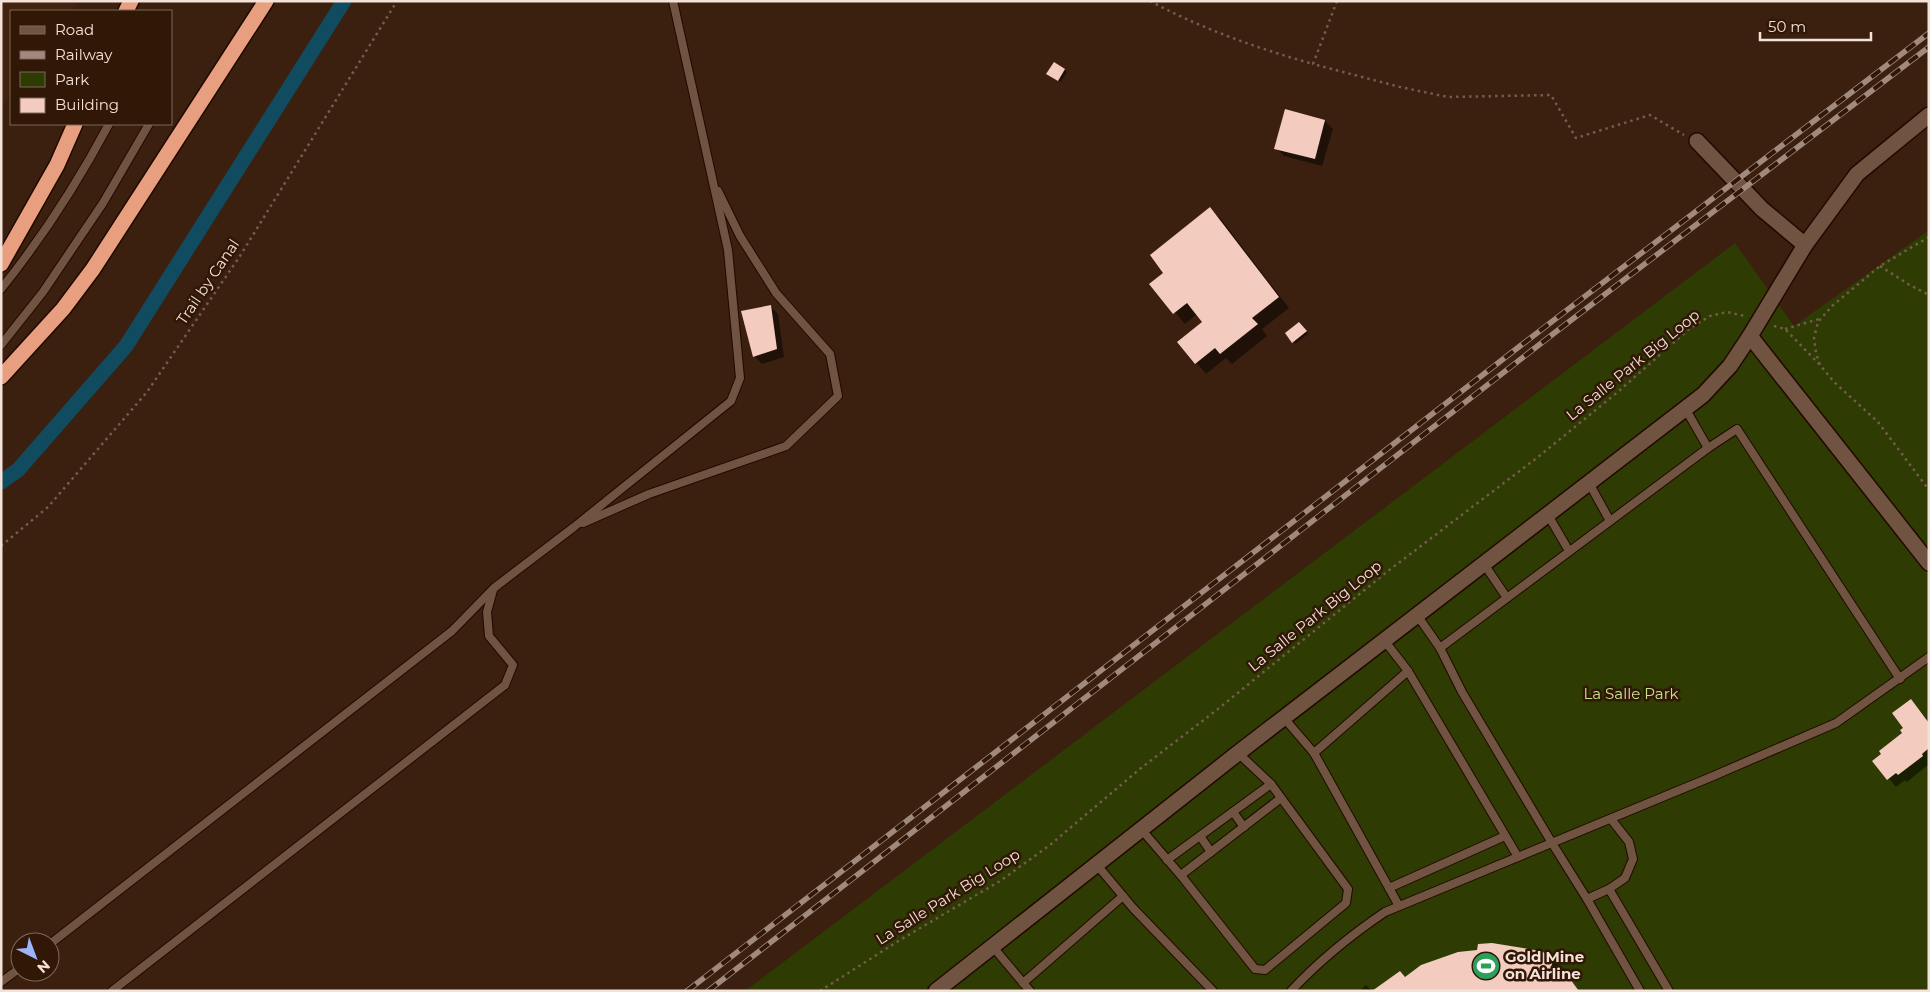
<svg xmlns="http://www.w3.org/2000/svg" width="1930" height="992" viewBox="0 0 1930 992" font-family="Montserrat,sans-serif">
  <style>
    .built { fill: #44230e }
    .green { fill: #2e3b03 }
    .shadow { fill: #0007 }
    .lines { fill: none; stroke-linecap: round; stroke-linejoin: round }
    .canal { stroke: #104b5f; stroke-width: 15 }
    .building { fill: #f4cbbf }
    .lane-casing { stroke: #210900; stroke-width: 10 }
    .street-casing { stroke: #210900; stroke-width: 18 }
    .highway-casing { stroke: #210900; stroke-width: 18 }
    .path { stroke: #755c4e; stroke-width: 2.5; stroke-dasharray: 2.5 4; stroke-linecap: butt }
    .lane { stroke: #715341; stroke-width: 8 }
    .street { stroke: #715341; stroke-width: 15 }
    .highway { stroke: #e79f7f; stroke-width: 15 }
    .rail-casing { stroke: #a08a7e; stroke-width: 5.5 }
    .rail { stroke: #301706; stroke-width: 4; stroke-dasharray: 11; stroke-linecap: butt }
    .labels { text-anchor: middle; stroke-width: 5; stroke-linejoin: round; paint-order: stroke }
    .street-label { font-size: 15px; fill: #f4e2d8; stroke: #301706 }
    .park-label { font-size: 15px; fill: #c8e28c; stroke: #301706 }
    .poi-label { font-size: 15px; font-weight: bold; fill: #f4e2d8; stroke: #301706; text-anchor: start }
  </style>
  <rect width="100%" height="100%" fill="#3b2010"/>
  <path class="built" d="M1,1H78L71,11H11V94L1,107Z"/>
  <path class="green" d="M1929,230V991H745L1735,243L1794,326Z"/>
  <g class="shadow">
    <path d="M1065,70L1067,72L1061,82L1050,76Z"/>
    <path d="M1325,121L1333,129L1322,166L1284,156L1276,148Z"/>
    <path d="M1210,209L1221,219L1289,308L1262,329L1267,336L1232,364L1226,358L1206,374L1179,342L1203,322L1197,314L1185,324L1151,284L1165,273Z"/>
    <path d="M770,306L778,314L784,357L762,364L754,356Z"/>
    <path d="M1301,325L1308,334L1295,344L1286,333Z"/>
    <path d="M1911,700L1929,721V764L1907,782L1905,780L1896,787L1874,761L1904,733Z"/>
    <path d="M1553,959L1564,970L1563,974L1580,991H1374L1406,978Z"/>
    <path d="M1366,985L1372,991H1359Z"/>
  </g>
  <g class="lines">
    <path class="canal" d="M1,482L18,470L126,346L344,1"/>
  </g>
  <g class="building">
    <path d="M1054,62L1065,69L1058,81L1046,74Z"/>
    <path d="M1285,109L1325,120L1315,159L1274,149Z"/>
    <path d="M1210,207L1279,297L1252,318L1258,324L1220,354L1215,348L1195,364L1177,342L1202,322L1187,303L1173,314L1149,284L1163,273L1150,255Z"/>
    <path d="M771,305L777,349L753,357L741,311Z"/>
    <path d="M1299,322L1307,331L1292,343L1285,333Z"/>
    <path d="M1911,699L1929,723V748L1922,754L1923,756L1898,775L1896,773L1887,780L1872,761L1881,754L1879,751L1902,733L1900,730L1903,728L1892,713Z"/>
    <path d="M1492,943L1541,951L1554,958L1551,967L1567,975L1579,991H1372L1400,971L1405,977L1421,965L1458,952L1477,950L1478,944Z"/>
  </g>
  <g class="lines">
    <defs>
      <g id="lane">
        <path d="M1,289C42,238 78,182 109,124"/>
        <path d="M1,345L43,292L103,203L149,124"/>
        <path d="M1685,408L1708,448"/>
        <path d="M1589,483L1610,521"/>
        <path d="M1548,515L1569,551"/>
        <path d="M583,523L649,494L786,446L838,396L830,354L776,293L740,236L718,191"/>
        <path d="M1484,564L1507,598"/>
        <path d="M1417,615L1440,648L1462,692L1552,843L1587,899"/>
        <path d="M1384,640L1408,671L1518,857"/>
        <path d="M1440,648L1708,448L1737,429L1900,679"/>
        <path d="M1284,718L1314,753L1399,906"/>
        <path d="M1314,753L1408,671"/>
        <path d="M1233,812L1244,827"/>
        <path d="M1611,819L1629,842L1633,859L1625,878L1609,889L1587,899L1640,991"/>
        <path d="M1141,829L1183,878L1255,969L1265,970L1346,903L1348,889L1271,784L1238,753"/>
        <path d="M1200,836L1211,852"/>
        <path d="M1167,860L1271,784"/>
        <path d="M1097,865L1133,908L1213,991"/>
        <path d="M1181,875L1281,798"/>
        <path d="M1389,888L1505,836"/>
        <path d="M1609,889L1669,991"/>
        <path d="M50,944L452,631L494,588L574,527L731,401L740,378L728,250L673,1"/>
        <path d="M993,947L1030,991"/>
        <path d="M1,982L20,968"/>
        <path d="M1023,983L1123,896"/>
        <path d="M112,991L505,685L513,665L489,636L487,612L493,590"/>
        <path d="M1291,991C1319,961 1351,935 1385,912L1711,777L1836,723L1929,657"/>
      </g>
      <g id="street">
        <path d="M1697,141L1762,209L1805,245"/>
        <path d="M1750,336L1929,563"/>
        <path d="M936,991L1238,753L1703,395L1730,366L1750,336L1805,245L1857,174L1929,115"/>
      </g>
      <g id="highway">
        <path d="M126,11L131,1"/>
        <path d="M1,264L57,165L75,124"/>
        <path d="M1,377L63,309L93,269L266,1"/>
      </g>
    </defs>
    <use href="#lane" class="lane-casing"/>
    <use href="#street" class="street-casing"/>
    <use href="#highway" class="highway-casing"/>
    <g class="path">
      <path d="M1150,1C1202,29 1257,48 1313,64"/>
      <path d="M1337,1L1313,64L1400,87L1448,97L1551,95L1576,138L1650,115L1684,135"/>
      <path d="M1929,237L1880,266L1832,306L1818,322L1814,338L1816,353L1820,365L1834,382L1878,422L1929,490"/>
      <path d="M1880,266L1908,284L1929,295"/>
      <path d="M1774,326L1785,329L1820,365"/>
      <path d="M1785,329L1819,319"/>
      <path d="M1,546L48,507L147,392L240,256L397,1"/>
      <path d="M820,991L900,940L1000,881L1050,845L1141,768L1218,709L1388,571L1538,457L1619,391L1689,329L1710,316L1727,312L1745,316"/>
    </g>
    <use href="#lane" class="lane"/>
    <use href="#street" class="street"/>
    <use href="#highway" class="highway"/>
    <defs>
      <g id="rail">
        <path d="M687,991L1520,346L1929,33"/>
        <path d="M708,991L1553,334L1929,47"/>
      </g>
    </defs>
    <use href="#rail" class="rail-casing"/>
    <use href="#rail" class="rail"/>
  </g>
  <defs>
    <symbol id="stadium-disc" viewBox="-11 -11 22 22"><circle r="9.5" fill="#2e9e5b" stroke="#301706"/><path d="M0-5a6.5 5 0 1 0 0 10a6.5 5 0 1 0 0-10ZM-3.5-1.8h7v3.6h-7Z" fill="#fff"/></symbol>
  </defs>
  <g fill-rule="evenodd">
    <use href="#stadium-disc" x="1470" y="950" width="32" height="32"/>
  </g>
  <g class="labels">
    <g class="street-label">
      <text transform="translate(208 282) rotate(-56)" y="5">Trail by Canal</text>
      <text transform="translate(1633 365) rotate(-39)" y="5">La Salle Park Big Loop</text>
      <text transform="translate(1315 616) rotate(-39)" y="5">La Salle Park Big Loop</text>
      <text transform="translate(948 897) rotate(-32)" y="5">La Salle Park Big Loop</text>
    </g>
    <g class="park-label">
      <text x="1631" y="699">La Salle Park</text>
    </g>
    <g class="poi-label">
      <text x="1505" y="962">Gold Mine<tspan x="1505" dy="17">on Airline</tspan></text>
    </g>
  </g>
  <rect width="1930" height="992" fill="none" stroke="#f4e2d8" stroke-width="5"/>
  <rect x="10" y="10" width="162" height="115" fill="#301706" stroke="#7e685a"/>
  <rect x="20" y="26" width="25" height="8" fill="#715341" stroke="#7e685a"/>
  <text x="55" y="35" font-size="15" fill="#f4e2d8">Road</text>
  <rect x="20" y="51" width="25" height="8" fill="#a08a7e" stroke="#7e685a"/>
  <text x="55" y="60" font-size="15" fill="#f4e2d8">Railway</text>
  <rect x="20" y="72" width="25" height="15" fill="#2e3b03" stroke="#7e685a"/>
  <text x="55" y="85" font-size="15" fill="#f4e2d8">Park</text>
  <rect x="20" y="98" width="25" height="15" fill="#f4cbbf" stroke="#7e685a"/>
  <text x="55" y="110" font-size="15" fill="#f4e2d8">Building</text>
  <g transform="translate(35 957) rotate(138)"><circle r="24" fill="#301706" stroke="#7e685a"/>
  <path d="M0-4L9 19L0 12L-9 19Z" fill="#9db4fd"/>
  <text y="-8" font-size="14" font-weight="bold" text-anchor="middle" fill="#f4e2d8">N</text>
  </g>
  <path d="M1760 32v8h111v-8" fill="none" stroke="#f4e2d8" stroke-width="2.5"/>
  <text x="1768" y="32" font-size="15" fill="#f4e2d8" stroke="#301706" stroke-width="4" paint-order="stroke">50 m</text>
</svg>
